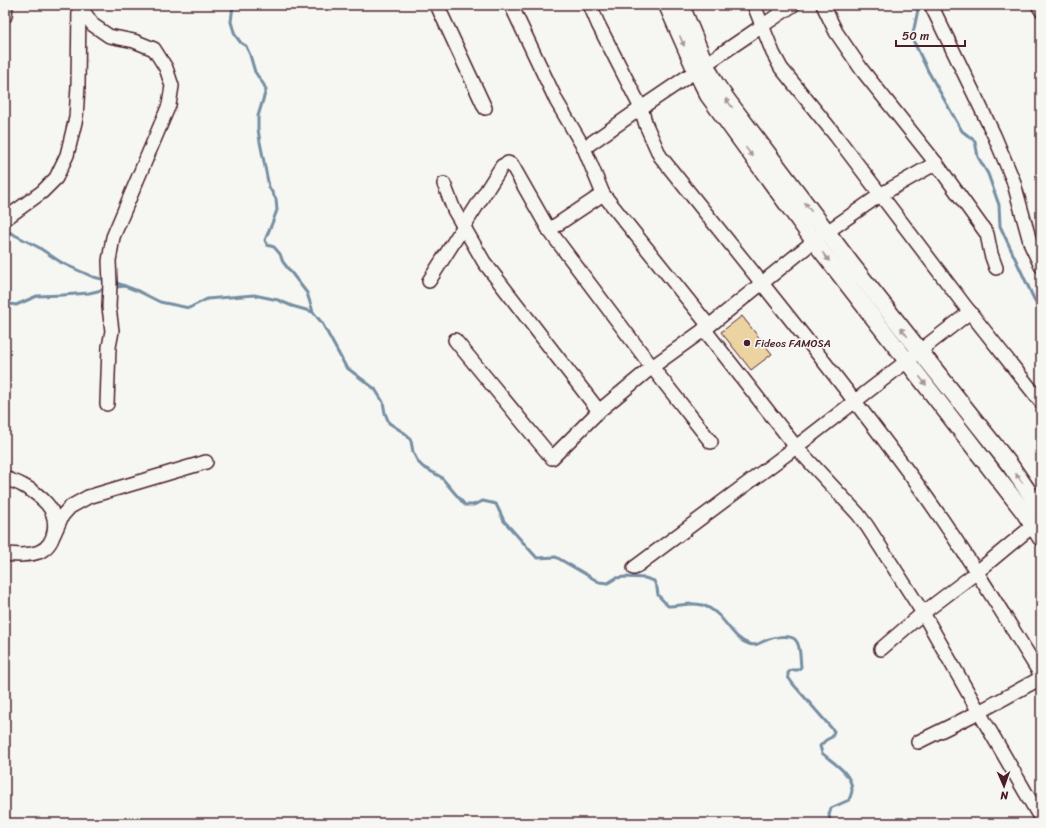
<svg xmlns="http://www.w3.org/2000/svg" width="1046" height="828" viewBox="0 0 1046 828" font-family="Sriracha,sans-serif">
  <style>
    .lines { fill: none; stroke-linecap: round; stroke-linejoin: round }
    .stream { stroke: #748ea2; stroke-width: 3 }
    .building { fill: #ecd3a2; stroke: #4a1f2b }
    .minor-casing { stroke: #4a1f2b; stroke-width: 16 }
    .major-casing { stroke: #4a1f2b; stroke-width: 19 }
    .minor { stroke: #f6f6f2; stroke-width: 13 }
    .major { stroke: #f6f6f2; stroke-width: 16 }
    .oneway { fill: #a99598 }
    .poi-dot { fill: #4a1f2b; stroke: #f6f6f2; stroke-width: 1.5 }
    .labels { text-anchor: middle; stroke-width: 3.5; stroke-linejoin: round; paint-order: stroke }
    .poi-label { font-size: 11px; fill: #4a1f2b; stroke: #f6f6f2; text-anchor: start }
  </style>
  <rect width="100%" height="100%" fill="#f6f6f2"/>
  <filter id="ink" filterUnits="userSpaceOnUse"><feTurbulence type="fractalNoise" baseFrequency=".025" numOctaves="2"/><feDisplacementMap in="SourceGraphic" scale="8" xChannelSelector="R" yChannelSelector="G"/><feConvolveMatrix kernelMatrix="1 2 1 2 8 2 1 2 1" color-interpolation-filters="sRGB"/></filter>
  <g filter="url(#ink)">
    <g class="lines">
      <g class="stream">
        <path d="M233,5L231,22L235,35L241,43L246,46L250,55L255,72L264,85L266,90L258,116V129L260,142L269,187L276,199L277,210L273,221L265,240L267,245L274,247L280,254L283,262L307,293L313,312L322,323L346,367L375,389L383,402L385,413L389,423L406,434L411,441L413,452L418,462L423,467L441,477L465,505H473L483,501L496,504L504,521L537,558L556,557L599,582L608,583L616,578L625,577L645,578L654,581L657,588L658,595L668,606C680,606 690,602 702,605C725,612 730,638 749,644C757,647 762,641 769,639C775,637 787,635 793,638C801,642 800,659 801,667L798,670H791L788,673V677L793,684L834,731L832,737L826,740L820,746L822,753C833,763 852,773 852,790C852,793 850,797 849,800L831,808L829,815L830,820L834,823"/>
        <path d="M919,5L912,38L928,71L962,131L975,141L978,157L988,174L999,205L1000,226L1041,314"/>
        <path d="M5,230L38,247L62,263L93,277L102,279"/>
        <path d="M114,282L138,291L160,302L189,308L207,299L254,295L278,300L292,306L313,312"/>
        <path d="M117,287L125,286"/>
        <path d="M5,303L16,305L37,296L63,295L89,293L102,290"/>
      </g>
    </g>
    <path class="building" d="M742,316L772,354L751,370L721,332Z"/>
    <g class="lines">
      <defs>
        <g id="minor">
          <path d="M79,5L93,25L109,36L134,41L154,49L166,68L172,86L169,105L113,237L109,261L110,283L109,307L112,331L109,347L107,404"/>
          <path d="M437,5L485,108"/>
          <path d="M511,5L557,102L584,148L603,194L709,326"/>
          <path d="M590,5L598,24L641,108L646,125L660,156C748,266 837,375 920,488C963,548 1002,612 1041,675"/>
          <path d="M754,5L773,53L781,68L836,136L965,306L1041,402"/>
          <path d="M823,5L836,32L862,70L936,163L987,234L991,254L996,268"/>
          <path d="M931,5L994,135L1013,180L1031,245L1041,266"/>
          <path d="M1038,5L1041,10"/>
          <path d="M5,16L6,5"/>
          <path d="M584,148L641,108L793,5"/>
          <path d="M444,184L454,210L484,262L599,411"/>
          <path d="M603,194L549,230L652,367L711,442"/>
          <path d="M5,219L42,192L56,178L67,155L76,118L78,86L79,5"/>
          <path d="M429,281L502,166L508,163L512,165L549,230"/>
          <path d="M704,329L796,447L858,514L867,526L923,613L979,712L1041,819"/>
          <path d="M455,340L552,458L599,411L652,367L709,326L814,241L880,195L936,163"/>
          <path d="M5,478C11,481 17,482 22,485C32,490 40,496 47,504C59,518 57,544 39,552C28,556 17,555 5,554"/>
          <path d="M54,534L62,516L70,507L88,497L206,462"/>
          <path d="M634,568L796,447L970,312"/>
          <path d="M881,649L923,613L977,572L1041,519"/>
          <path d="M918,742L979,712L1041,678"/>
        </g>
        <g id="major">
          <path d="M667,5L696,71L708,95L814,241L1024,512L1041,538"/>
          <path d="M681,5L704,61L715,83L728,101L852,265L1010,465L1041,510"/>
        </g>
      </defs>
      <use href="#minor" class="minor-casing"/>
      <use href="#major" class="major-casing"/>
      <use href="#minor" class="minor"/>
      <use href="#major" class="major"/>
    </g>
    <defs><path id="oneway-solid" d="M-6-.8H1V-3.2L6.5 0L1 3.2V.8H-6Z"/></defs>
    <g class="oneway">
      <use href="#oneway-solid" transform="translate(682 41) rotate(66)"/>
      <use href="#oneway-solid" transform="translate(729 103) rotate(-126)"/>
      <use href="#oneway-solid" transform="translate(749 152) rotate(54)"/>
      <use href="#oneway-solid" transform="translate(808 207) rotate(-127)"/>
      <use href="#oneway-solid" transform="translate(826 257) rotate(52)"/>
      <use href="#oneway-solid" transform="translate(904 332) rotate(-128)"/>
      <use href="#oneway-solid" transform="translate(923 381) rotate(52)"/>
      <use href="#oneway-solid" transform="translate(1019 478) rotate(-126)"/>
    </g>
  </g>
  <circle class="poi-dot" cx="747" cy="343" r="4"/>
  <g class="labels">
    <g class="poi-label">
      <text x="755" y="347">Fideos FAMOSA</text>
    </g>
  </g>
  <rect width="1046" height="828" fill="none" stroke="#f6f6f2" stroke-width="20"/>
  <rect x="10" y="10" width="1026" height="808" fill="none" stroke="#4a1f2b" stroke-width="1.5" filter="url(#ink)"/>
  <g transform="translate(1004 786) rotate(178)" stroke="#f6f6f2" stroke-width="3" paint-order="stroke">
  <path d="M0-3L7 15L0 10L-7 15Z" fill="#4a1f2b"/>
  <text y="-6" font-size="11" font-weight="bold" text-anchor="middle" fill="#4a1f2b">N</text>
  </g>
  <path d="M896 40v6h69v-6" fill="none" stroke="#4a1f2b" stroke-width="2"/>
  <text x="902" y="40" font-size="12" fill="#4a1f2b" stroke="#f6f6f2" stroke-width="3" paint-order="stroke">50 m</text>
</svg>
